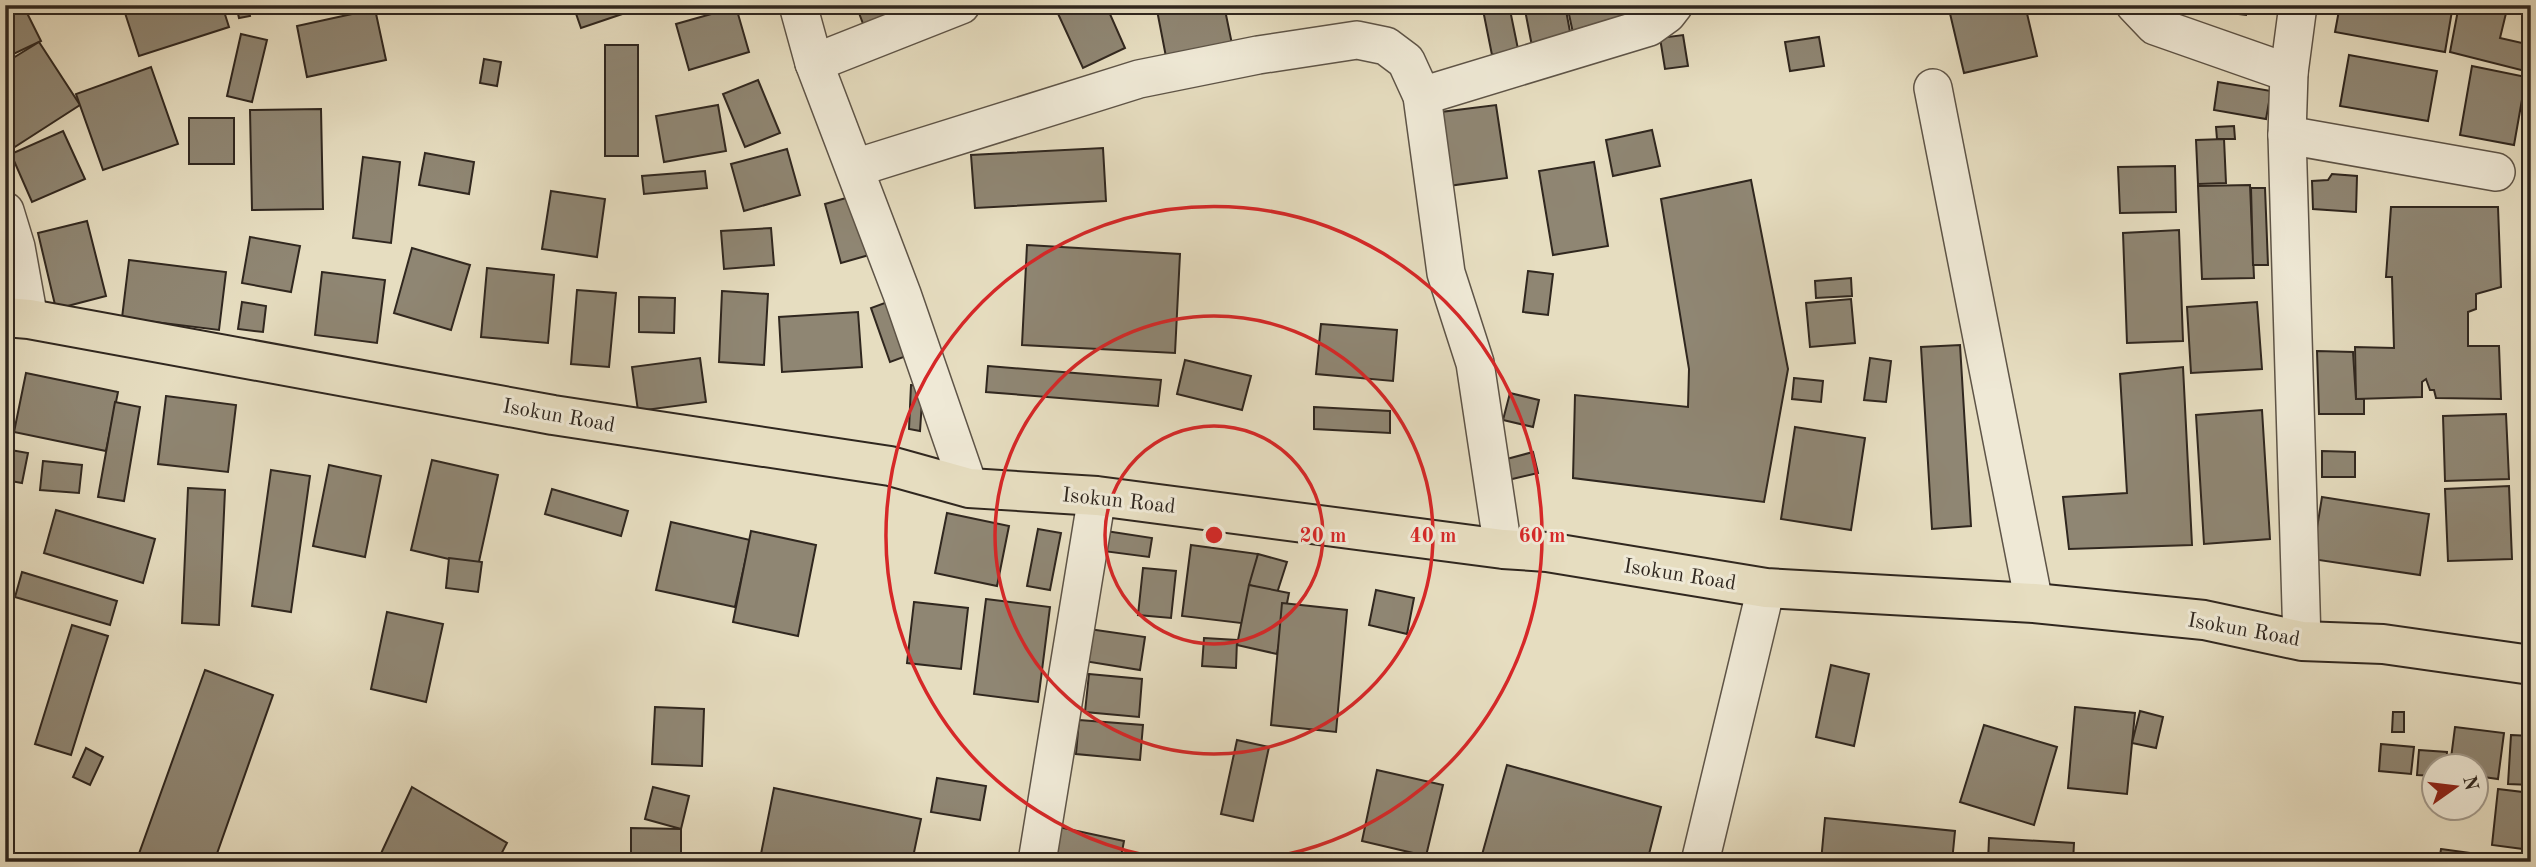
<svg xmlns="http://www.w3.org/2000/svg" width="2536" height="867" viewBox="0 0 2536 867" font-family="'Old Standard TT',serif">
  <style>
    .building { fill: #8f8673; stroke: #30271f; stroke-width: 2 }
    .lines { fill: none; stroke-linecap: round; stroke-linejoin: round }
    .street-casing { stroke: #5e5447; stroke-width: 40 }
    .primary-casing { stroke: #30271f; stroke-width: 42 }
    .street { stroke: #efe9d6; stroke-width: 37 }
    .primary { stroke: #e6ddc0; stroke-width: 38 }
    .ring { fill: none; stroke: #d62828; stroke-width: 3.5 }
    .labels { text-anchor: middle; stroke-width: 6; stroke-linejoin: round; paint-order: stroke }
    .street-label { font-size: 21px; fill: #30271f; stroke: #efe9d6 }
    .centre { fill: #d62828; stroke: #efe9d6; stroke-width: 3.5 }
    .ring-label { font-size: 21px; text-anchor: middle; font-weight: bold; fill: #d62828; stroke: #efe9d6; stroke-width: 6; stroke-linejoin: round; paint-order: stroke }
  </style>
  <rect width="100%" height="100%" fill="#e6ddc0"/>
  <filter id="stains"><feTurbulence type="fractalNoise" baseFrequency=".00286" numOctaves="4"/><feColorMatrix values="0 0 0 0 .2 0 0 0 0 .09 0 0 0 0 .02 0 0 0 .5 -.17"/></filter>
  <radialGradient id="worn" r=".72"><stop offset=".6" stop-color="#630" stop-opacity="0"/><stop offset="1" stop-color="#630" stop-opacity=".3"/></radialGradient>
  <g class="building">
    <path d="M5,5H23L41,41L5,58Z"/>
    <path d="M150,5H222L229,27L139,56L125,13Z"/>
    <path d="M236,5H248L250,16L239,18Z"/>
    <path d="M573,5H629L631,11L581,28Z"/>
    <path d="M856,5H929L865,29Z"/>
    <path d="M1054,5H1106L1125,48L1083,68Z"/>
    <path d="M1156,5H1224L1233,49L1167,62Z"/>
    <path d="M1482,5H1509L1518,49L1492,55Z"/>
    <path d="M1524,5H1565L1571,37L1532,46Z"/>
    <path d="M1567,5H1623L1626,23L1573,33Z"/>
    <path d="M1948,5H2025L2037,56L1964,73Z"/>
    <path d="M2163,5H2247L2246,15Z"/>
    <path d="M2340,5H2453L2445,52L2335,32Z"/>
    <path d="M2459,5H2508L2500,38L2531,45L2529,72L2450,52Z"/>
    <path d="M736,7L749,52L689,70L676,24Z"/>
    <path d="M375,9L386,60L307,77L297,26Z"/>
    <path d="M241,34L267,40L252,102L227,96Z"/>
    <path d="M1683,35L1688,66L1665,69L1660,38Z"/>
    <path d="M1819,37L1824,66L1790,71L1785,42Z"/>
    <path d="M39,42L80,105L7,152L5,63Z"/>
    <rect x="605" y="45" width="33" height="111"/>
    <path d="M2349,55L2437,71L2428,121L2340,106Z"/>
    <path d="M484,59L501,62L497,86L480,83Z"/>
    <path d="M2472,66L2526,77L2514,145L2460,135Z"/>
    <path d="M151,67L178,144L103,170L76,94Z"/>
    <path d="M758,80L780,133L745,147L723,94Z"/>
    <path d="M2218,82L2271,91L2266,119L2214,110Z"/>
    <path d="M718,105L726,151L664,162L656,116Z"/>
    <path d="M1496,105L1507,178L1441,187V112Z"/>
    <path d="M321,109L323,209L252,210L250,110Z"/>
    <rect x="189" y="118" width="45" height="46"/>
    <path d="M2234,126L2235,139H2217L2216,127Z"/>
    <path d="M1652,130L1660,166L1613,176L1606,140Z"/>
    <path d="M63,131L85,179L32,202L11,154Z"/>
    <path d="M2224,139L2226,183L2198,184L2196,140Z"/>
    <path d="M1103,148L1106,201L975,208L971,155Z"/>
    <path d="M787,149L800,195L744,211L731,164Z"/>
    <path d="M425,153L474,162L469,194L419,185Z"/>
    <path d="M363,157L400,162L391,243L353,238Z"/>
    <path d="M1594,162L1608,246L1553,255L1539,171Z"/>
    <path d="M2175,166L2176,212L2120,213L2118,167Z"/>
    <path d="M705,171L707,188L644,194L642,176Z"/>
    <path d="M2332,174L2357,176L2356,212L2313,209L2312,181L2328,180Z"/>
    <path d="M1751,180L1788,369L1764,502L1573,478L1575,395L1688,407L1689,369L1661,199Z"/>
    <path d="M2250,185L2254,278L2202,279L2198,186Z"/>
    <path d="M2251,188H2265L2268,265H2253Z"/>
    <path d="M551,191L605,199L597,257L542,249Z"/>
    <path d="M853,196L869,255L841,263L825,204Z"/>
    <path d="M2391,207H2498L2501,287L2476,294V309L2468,312V346H2499L2501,399L2436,398L2434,390H2430L2426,379L2422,382V397L2356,399L2355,347L2394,348L2392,277H2386Z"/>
    <path d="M87,221L106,296L56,309L38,233Z"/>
    <path d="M771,228L774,265L724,269L721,231Z"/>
    <path d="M2179,230L2183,341L2127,343L2123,233Z"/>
    <path d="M250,237L300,246L291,292L242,283Z"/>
    <path d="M1027,245L1180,254L1175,353L1022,345Z"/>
    <path d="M412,248L470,265L451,330L394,313Z"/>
    <path d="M129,260L226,272L219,330L122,318Z"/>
    <path d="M487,268L554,275L548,343L481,337Z"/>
    <path d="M1528,271L1553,274L1548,315L1523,312Z"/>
    <path d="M322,272L385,280L377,343L315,335Z"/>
    <path d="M1851,278L1852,296L1816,298L1815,281Z"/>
    <path d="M577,290L616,293L609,367L571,364Z"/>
    <path d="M722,291L768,294L764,365L719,362Z"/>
    <path d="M639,297L675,298L674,333L639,332Z"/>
    <path d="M901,297L920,351L890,362L871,308Z"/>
    <path d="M1851,299L1855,343L1810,347L1806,303Z"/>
    <path d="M242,302L266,306L263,332L238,329Z"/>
    <path d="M2257,302L2262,369L2191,373L2187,307Z"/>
    <path d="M858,312L862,367L782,372L779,317Z"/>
    <path d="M1321,324L1397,330L1393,381L1316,374Z"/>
    <path d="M1960,345L1971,526L1932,529L1921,347Z"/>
    <path d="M2317,351L2353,352L2356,399H2364V414H2319Z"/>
    <path d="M700,358L706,402L638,411L632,367Z"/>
    <path d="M1870,358L1891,361L1886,402L1864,400Z"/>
    <path d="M1185,360L1251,376L1242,410L1177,394Z"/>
    <path d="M988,366L1161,380L1158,406L986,392Z"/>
    <path d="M2183,367L2192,545L2069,549L2063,497L2127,493L2120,374Z"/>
    <path d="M26,373L118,392L106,451L14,432Z"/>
    <path d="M1794,378L1823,381L1821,402L1792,399Z"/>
    <path d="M911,385L923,386L920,431L909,429Z"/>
    <path d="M1510,393L1539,400L1533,427L1503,420Z"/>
    <path d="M166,396L236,405L228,472L158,464Z"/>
    <path d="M115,402L140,407L124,501L98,497Z"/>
    <path d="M1314,407L1390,411V433L1314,429Z"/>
    <path d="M2262,410L2270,539L2204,544L2196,415Z"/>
    <path d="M2506,414L2509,479L2445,481L2443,416Z"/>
    <path d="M1795,427L1865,438L1851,530L1781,519Z"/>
    <path d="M5,449L28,453L22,483L5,480Z"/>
    <path d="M2322,451L2355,452V477H2322Z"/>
    <path d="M1533,452L1538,473L1508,480L1503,460Z"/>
    <path d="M432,460L498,475L478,566L411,550Z"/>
    <path d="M43,461L82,465L79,493L40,490Z"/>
    <path d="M329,465L381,476L365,557L313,546Z"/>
    <path d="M271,470L310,476L291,612L252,606Z"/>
    <path d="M2509,486L2512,559L2448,561L2445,489Z"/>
    <path d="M188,488L225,490L219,625L182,623Z"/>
    <path d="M552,489L628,511L621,536L545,514Z"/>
    <path d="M2322,497L2429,514L2420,575L2312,559Z"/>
    <path d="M56,510L155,539L143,583L44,553Z"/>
    <path d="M947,513L1009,526L997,586L935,573Z"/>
    <path d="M671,522L750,540L735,607L656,590Z"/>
    <path d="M1038,529L1061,533L1050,590L1027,586Z"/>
    <path d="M751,531L816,545L798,636L733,622Z"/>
    <path d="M1106,531L1152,538L1149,557L1103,551Z"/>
    <path d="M1191,545L1258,554L1249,624L1182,616Z"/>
    <path d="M1258,554L1287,562L1277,593L1249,585Z"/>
    <path d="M449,558L482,562L478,592L446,588Z"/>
    <path d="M5,565L11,567L5,582Z"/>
    <path d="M1143,568L1176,571L1171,618L1138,615Z"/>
    <path d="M22,572L117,601L110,625L15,597Z"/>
    <path d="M1249,585L1289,593L1277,654L1237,645Z"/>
    <path d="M1376,590L1414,598L1407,634L1369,625Z"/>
    <path d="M986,599L1050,607L1038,702L974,694Z"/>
    <path d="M914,602L968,608L961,669L907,663Z"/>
    <path d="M1282,603L1347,610L1336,732L1271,725Z"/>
    <path d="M387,612L443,624L426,702L371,689Z"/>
    <path d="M72,625L108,636L71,755L35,744Z"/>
    <path d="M1089,629L1145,637L1140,670L1084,661Z"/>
    <path d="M1204,638L1237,640L1236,668L1202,666Z"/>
    <path d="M1831,665L1869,674L1854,746L1816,737Z"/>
    <path d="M205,670L273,695L214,862H136Z"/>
    <path d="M1089,674L1142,679L1139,717L1085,712Z"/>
    <path d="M655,707L704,709L702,766L652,764Z"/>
    <path d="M2075,707L2135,713L2127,794L2068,788Z"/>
    <path d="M2140,711L2163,717L2156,748L2132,743Z"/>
    <path d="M2393,712H2404V732H2392Z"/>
    <path d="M1079,720L1143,725L1140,760L1076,754Z"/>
    <path d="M1984,725L2057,747L2034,825L1960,802Z"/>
    <path d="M2455,727L2504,733L2498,779L2476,776V766H2450Z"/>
    <path d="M2511,735L2531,736V785L2508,784Z"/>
    <path d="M1237,740L1269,747L1253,821L1221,814Z"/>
    <path d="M2381,744L2414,747L2411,774L2379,771Z"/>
    <path d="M86,748L103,757L90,785L73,777Z"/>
    <path d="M2419,750L2447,752L2446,766H2434V776L2417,775Z"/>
    <path d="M1507,765L1661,807L1647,862H1480Z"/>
    <path d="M1377,770L1443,785L1426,856L1362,841Z"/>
    <path d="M937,778L986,786L980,820L931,812Z"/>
    <path d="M412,787L507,843L497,862H377Z"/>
    <path d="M653,787L689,796L681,829L645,819Z"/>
    <path d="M774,788L921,819L912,862H774L760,859Z"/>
    <path d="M2498,789L2531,793V850L2492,845Z"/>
    <path d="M1825,818L1955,831L1952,862H1821Z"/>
    <path d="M1054,826L1124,841L1120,862H1047Z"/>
    <path d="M631,828L681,829V862H631Z"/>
    <path d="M1989,838L2074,843L2073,862H1988Z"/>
    <path d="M2441,849L2493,856L2492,862H2439Z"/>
  </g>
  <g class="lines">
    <defs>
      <g id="street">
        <path d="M798,5L814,63L902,294L969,488"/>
        <path d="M2135,5L2155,26L2289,73"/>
        <path d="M2298,5L2289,73L2287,135L2302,641"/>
        <path d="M814,63L961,5"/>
        <path d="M1933,88L2034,603"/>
        <path d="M1422,96L1649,27L1667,14L1674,5"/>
        <path d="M2287,135L2496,172"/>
        <path d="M855,168L1139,79L1258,55L1357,40L1386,46L1406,61L1422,96L1446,273L1475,363L1503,549"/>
        <path d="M5,211L16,247L29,319"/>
        <path d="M1037,862L1097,496"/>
        <path d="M1700,862L1766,588"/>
      </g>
      <path id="primary" d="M5,317L29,319L553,415L890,466L969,488L1097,496L1503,549L1547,552L1766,588L2034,603L2204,620L2302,641L2383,644L2531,665"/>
    </defs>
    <use href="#street" class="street-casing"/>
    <use href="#primary" class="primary-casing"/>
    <use href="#street" class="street"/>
    <use href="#primary" class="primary"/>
  </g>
  <g class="ring">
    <circle cx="1214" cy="535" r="109"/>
    <circle cx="1214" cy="535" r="219"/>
    <path d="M1183 861A328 328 0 1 1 1245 861"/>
  </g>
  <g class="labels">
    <g class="street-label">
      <text transform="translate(559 415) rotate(10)" y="7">Isokun Road</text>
      <text transform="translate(1119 500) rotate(6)" y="7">Isokun Road</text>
      <text transform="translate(1680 574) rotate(9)" y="7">Isokun Road</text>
      <text transform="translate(2244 629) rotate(10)" y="7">Isokun Road</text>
    </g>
  </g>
  <circle cx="1214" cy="535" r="10" class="centre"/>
  <g class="ring-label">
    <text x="1323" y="542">20 m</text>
    <text x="1433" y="542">40 m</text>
    <text x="1542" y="542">60 m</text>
  </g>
  <rect width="2536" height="867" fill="none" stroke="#e6ddc0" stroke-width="28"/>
  <rect x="7" y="7" width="2522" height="853" fill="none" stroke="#30271f" stroke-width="3.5"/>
  <rect x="14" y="14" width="2508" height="839" fill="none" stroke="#30271f" stroke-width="2"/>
  <g transform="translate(2455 787) rotate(76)"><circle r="33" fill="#efe9d6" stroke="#a39b8d" stroke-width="2"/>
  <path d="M0-5L12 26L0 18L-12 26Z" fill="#8f2418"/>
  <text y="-10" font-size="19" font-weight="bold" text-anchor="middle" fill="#30271f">N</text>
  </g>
  <rect width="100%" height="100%" filter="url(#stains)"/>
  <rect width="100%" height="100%" fill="url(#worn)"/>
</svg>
